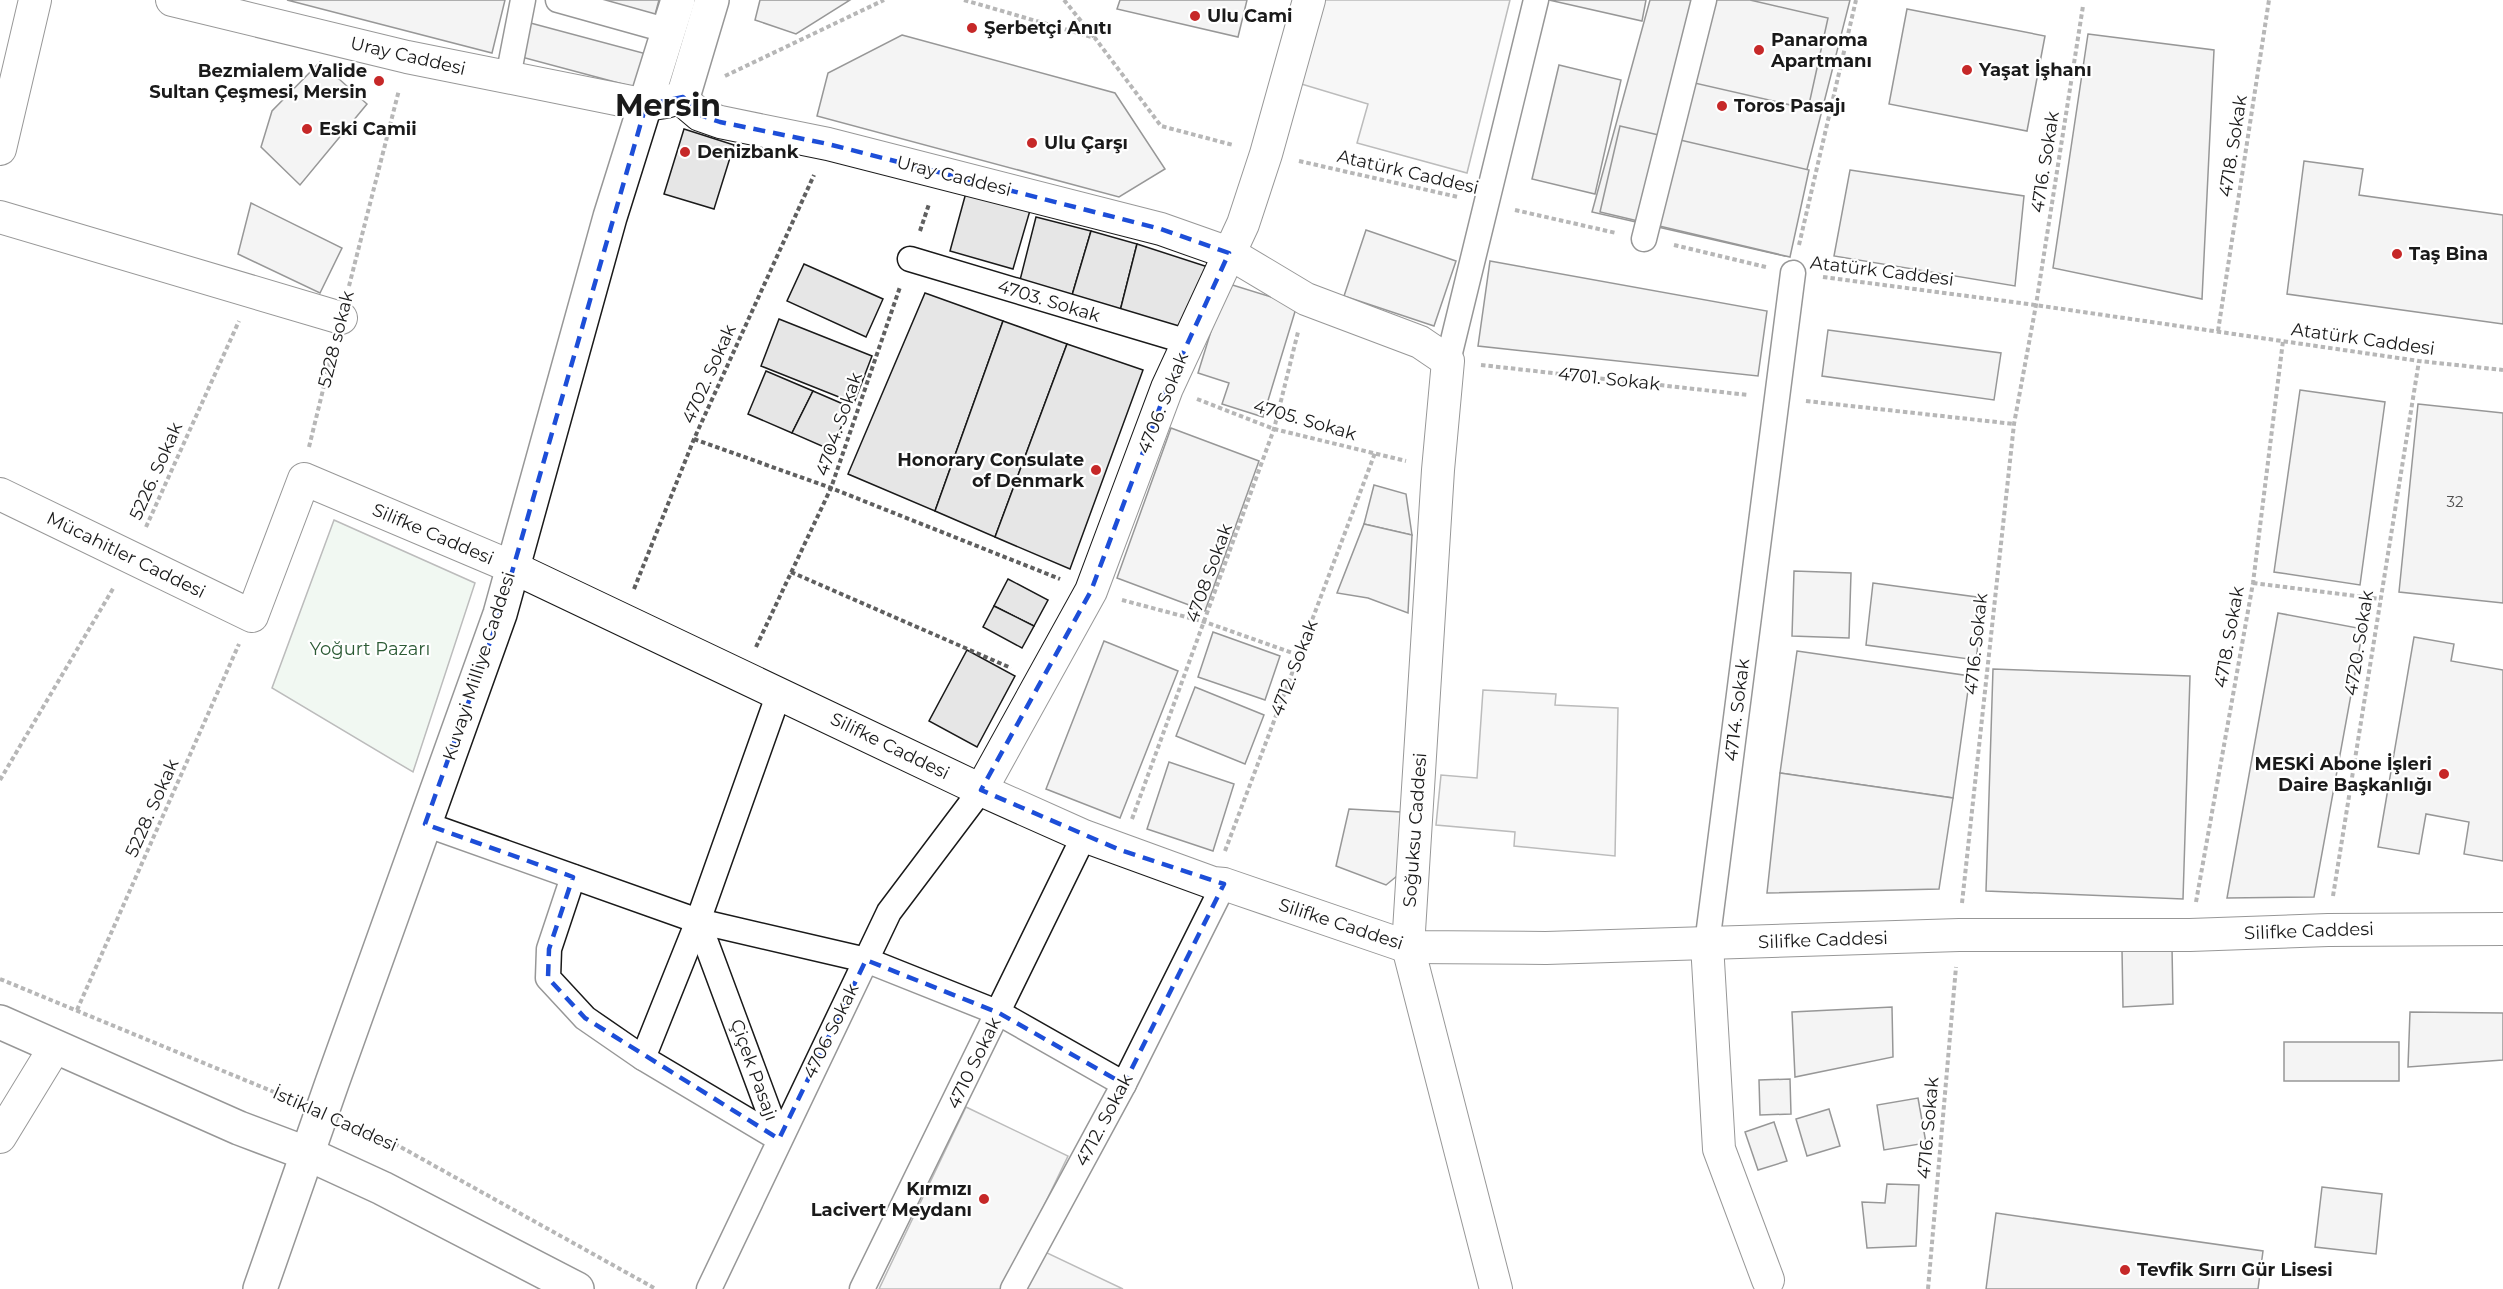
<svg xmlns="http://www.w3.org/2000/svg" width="2503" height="1289" viewBox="0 0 2503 1289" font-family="Montserrat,sans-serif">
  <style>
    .green { fill: #e0efe3; stroke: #6a6a6a; stroke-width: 1.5 }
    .parking { fill: #ededed; stroke: #6a6a6a; stroke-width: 1.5 }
    .building { fill: #e6e6e6; stroke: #1a1a1a; stroke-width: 1.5 }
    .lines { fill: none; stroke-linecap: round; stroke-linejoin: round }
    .pedestrian-casing { stroke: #1a1a1a; stroke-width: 27 }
    .minor-casing { stroke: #1a1a1a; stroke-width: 34 }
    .tertiary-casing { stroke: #1a1a1a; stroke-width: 36 }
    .secondary-casing { stroke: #1a1a1a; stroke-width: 36 }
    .path { stroke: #5f5f5f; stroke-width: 4; stroke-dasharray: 4.5 3; stroke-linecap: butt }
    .pedestrian { stroke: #fff; stroke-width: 24 }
    .minor { stroke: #fff; stroke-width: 32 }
    .tertiary { stroke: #fff; stroke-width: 33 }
    .secondary { stroke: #fff; stroke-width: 33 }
    .marked { fill: none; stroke: #1d4ed8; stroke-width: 4.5; stroke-dasharray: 12 8; stroke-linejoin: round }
    .poi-dot { fill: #c62828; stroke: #fff; stroke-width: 2 }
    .labels { text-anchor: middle; stroke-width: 4.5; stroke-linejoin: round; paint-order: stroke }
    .number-label { font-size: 15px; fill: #4d4d4d }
    .poi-label { font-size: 18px; font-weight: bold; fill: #1a1a1a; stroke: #fff; text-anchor: start }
    .street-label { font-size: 18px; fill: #1a1a1a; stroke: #fff }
    .park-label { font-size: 18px; fill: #2b5a34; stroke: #fff }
    .town-label { font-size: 30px; font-weight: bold; fill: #1a1a1a; stroke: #fff }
  </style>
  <rect width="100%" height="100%" fill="#fff"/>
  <path class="green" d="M334,520L475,583L413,772L272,688Z"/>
  <g class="parking">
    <path d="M1319,0H1510L1467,173L1357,143L1368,104L1298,83Z"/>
    <path d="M1483,690L1556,694L1555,705L1618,708L1615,856L1514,846L1515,832L1436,825L1441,775L1477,778Z"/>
    <path d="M966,1107L1068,1156L1026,1243L1123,1289H879Z"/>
  </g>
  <g class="building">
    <path d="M287,0H505L492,53Z"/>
    <path d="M578,0H659L653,22Z"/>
    <path d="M760,0H850L796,34L755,20Z"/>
    <path d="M1120,0H1247L1238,37L1117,9Z"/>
    <path d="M1549,0H1646L1642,21Z"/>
    <path d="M1650,0H1850L1785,256L1592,212Z"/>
    <path d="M1708,0H1750L1828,18L1808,109L1690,82Z"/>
    <path d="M1907,9L2045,36L2027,131L1889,104Z"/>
    <path d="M523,21L654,56L645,90L514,55Z"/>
    <path d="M2088,34L2214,50L2202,299L2053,268Z"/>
    <path d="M902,35L1115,93L1165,169L1119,197L817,116L828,73Z"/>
    <path d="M320,62L367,104L300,185L261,147L272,111Z"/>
    <path d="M1559,65L1621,80L1595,194L1532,179Z"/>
    <path d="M1620,126L1809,170L1790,257L1600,212Z"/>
    <path d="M684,129L734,145L714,209L664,194Z"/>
    <path d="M2304,161L2363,169L2359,195L2503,215V324L2287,294Z"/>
    <path d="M1850,170L2024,196L2015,286L1834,256Z"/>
    <path d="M967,189L1031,207L1013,269L950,251Z"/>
    <path d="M251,203L342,248L320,293L238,254Z"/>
    <path d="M1036,217L1091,231L1070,302L1018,288Z"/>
    <path d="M1366,230L1456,261L1434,326L1344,296Z"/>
    <path d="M1091,231L1137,244L1119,315L1070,302Z"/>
    <path d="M1137,244L1208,267L1187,335L1119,315Z"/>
    <path d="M1490,261L1767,311L1758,376L1478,346Z"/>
    <path d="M804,264L883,299L866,337L787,301Z"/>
    <path d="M1226,283L1297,305L1263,417L1222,404L1229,383L1198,373Z"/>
    <path d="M925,293L1003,321L935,511L848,474Z"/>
    <path d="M779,319L872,356L854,403L761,366Z"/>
    <path d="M1003,321L1067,344L995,537L935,511Z"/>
    <path d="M1828,330L2001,353L1994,400L1822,376Z"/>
    <path d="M1067,344L1143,370L1070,569L995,537Z"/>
    <path d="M766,371L813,391L792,433L748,414Z"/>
    <path d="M2300,390L2385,402L2360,585L2274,572Z"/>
    <path d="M813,391L850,407L831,450L792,433Z"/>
    <path d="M2418,404L2503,413V603L2399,592Z"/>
    <path d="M1171,428L1259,461L1205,611L1117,578Z"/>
    <path d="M1374,485L1406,494L1412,535L1364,524Z"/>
    <path d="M1364,524L1412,535L1408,613L1368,598L1337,593Z"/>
    <path d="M1794,571L1851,573L1849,638L1792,636Z"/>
    <path d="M1008,579L1048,600L1034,626L994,606Z"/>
    <path d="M1873,583L1984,598L1976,660L1866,645Z"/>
    <path d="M994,606L1034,626L1022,648L983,627Z"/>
    <path d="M2278,613L2363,629L2314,897L2227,898Z"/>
    <path d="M1213,632L1280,656L1265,700L1198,677Z"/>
    <path d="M2414,637L2454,644L2451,661L2503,670V861L2464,854L2469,822L2426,814L2419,854L2378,847Z"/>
    <path d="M1104,641L1178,671L1120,818L1046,789Z"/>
    <path d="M967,650L1015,676L977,747L929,721Z"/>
    <path d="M1797,651L1970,676L1953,798L1780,773Z"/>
    <path d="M1993,669L2190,676L2183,899L1986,891Z"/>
    <path d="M1195,687L1264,715L1245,764L1176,736Z"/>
    <path d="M1169,762L1234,784L1213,851L1147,829Z"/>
    <path d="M1780,773L1953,798L1939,889L1767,893Z"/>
    <path d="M1349,809L1401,812L1397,876L1386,885L1336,866Z"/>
    <path d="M2172,947L2173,1004L2123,1007L2122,950Z"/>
    <path d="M1892,1007L1893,1057L1795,1077L1792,1012Z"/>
    <path d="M2410,1012L2503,1013V1060L2408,1067Z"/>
    <rect x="2284" y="1042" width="115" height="39"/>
    <path d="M1790,1079L1791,1114L1760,1115L1759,1080Z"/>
    <path d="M1918,1098L1926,1143L1884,1150L1877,1105Z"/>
    <path d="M1829,1109L1840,1146L1807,1156L1796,1119Z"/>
    <path d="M1774,1122L1787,1161L1758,1170L1745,1132Z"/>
    <path d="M1887,1184L1919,1185L1916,1246L1867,1248L1862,1202L1885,1203Z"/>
    <path d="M2322,1187L2382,1194L2376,1254L2315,1247Z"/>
    <path d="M1996,1213L2263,1251L2258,1289H1986Z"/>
  </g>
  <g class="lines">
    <defs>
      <g id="pedestrian">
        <path d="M558,0L669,31"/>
        <path d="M508,77L523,0"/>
        <path d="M1644,239L1704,0"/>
        <path d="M910,259L1188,342"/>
        <path d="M1448,361L1536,0"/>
        <path d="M425,824L698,921L779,693"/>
        <path d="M573,877L549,949L548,978L585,1018L643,1058"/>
        <path d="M698,921L866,960L999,1013L1124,1084"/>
        <path d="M698,921L643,1058L779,1139"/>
        <path d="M698,921L779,1139"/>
        <path d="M1707,944L1793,273"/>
        <path d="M709,1289L889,912L981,790"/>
        <path d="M862,1289L1084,836"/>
        <path d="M1013,1289L1124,1084L1224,884"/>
      </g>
      <g id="minor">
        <path d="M172,0L407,57L646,105L666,102L683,97L687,104L700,115L720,122L828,144L1161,229L1229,253L1306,299L1420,342L1448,361L1438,470L1408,947L1496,1289"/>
        <path d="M0,149L35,0"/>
        <path d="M0,217L341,318"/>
        <path d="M0,494L252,616L304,479L512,567L981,790L1084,836L1213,883L1224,884L1408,947L1546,948L1959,935H2190L2328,930L2503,929"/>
        <path d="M981,790L1091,591L1167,388L1243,224L1266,154L1309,0"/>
        <path d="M1707,944L1719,1149L1768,1280"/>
        <path d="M0,1137L55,1047"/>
      </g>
      <g id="tertiary">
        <path d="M683,97L712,0"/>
        <path d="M260,1289L332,1083L500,614L610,217L678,0"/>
      </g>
      <path id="secondary" d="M0,1022L239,1128L308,1154L382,1188L577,1289"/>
    </defs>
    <use href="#pedestrian" class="pedestrian-casing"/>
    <use href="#minor" class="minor-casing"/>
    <use href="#tertiary" class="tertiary-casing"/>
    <use href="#secondary" class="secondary-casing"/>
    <g class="path">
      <path d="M964,0L1095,38L1161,126L1233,145"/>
      <path d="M1064,0L1094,37"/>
      <path d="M725,76L884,0"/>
      <path d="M1299,161L1458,197"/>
      <path d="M1515,210L1616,233"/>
      <path d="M920,231L929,204"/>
      <path d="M1674,245L1766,267"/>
      <path d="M1799,245L1856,0"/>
      <path d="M1823,277L2028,304L2419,361L2503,370"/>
      <path d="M349,286L399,90"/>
      <path d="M2218,331L2269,0"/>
      <path d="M1481,365L1748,395"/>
      <path d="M1197,399L1274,429L1406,461"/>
      <path d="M1806,401L2014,424"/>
      <path d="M694,439L831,488L1060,579"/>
      <path d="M309,447L333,349"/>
      <path d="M146,527L239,321"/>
      <path d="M791,572L1011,668"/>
      <path d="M2253,583L2380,599"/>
      <path d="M634,589L694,439L814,175"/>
      <path d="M1122,600L1205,622L1298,655"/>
      <path d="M756,647L831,488L900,287"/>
      <path d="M0,780L114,587"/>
      <path d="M1132,819L1274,429L1298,332"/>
      <path d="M1225,851L1375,453"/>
      <path d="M2333,896L2419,361"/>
      <path d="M2196,902L2253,583L2283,341"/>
      <path d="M1962,903L2014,424L2036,305L2083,6"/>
      <path d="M0,979L291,1099"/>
      <path d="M77,1010L239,644"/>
      <path d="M353,1126L397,1145L656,1289"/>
      <path d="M1928,1289L1956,967"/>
    </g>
    <use href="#pedestrian" class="pedestrian"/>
    <use href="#minor" class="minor"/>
    <use href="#tertiary" class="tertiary"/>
    <use href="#secondary" class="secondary"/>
  </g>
  <path d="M0 0H2503V1289H0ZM683,97L700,115L720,122L828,144L1161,229L1229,253L1167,388L1091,591L981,790L1120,850L1224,884L1124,1084L999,1013L866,960L779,1139L585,1018L548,978L549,949L573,877L425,824L500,614L646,105Z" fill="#fff" fill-opacity=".55" fill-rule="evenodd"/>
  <path class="marked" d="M683,97L700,115L720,122L828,144L1161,229L1229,253L1167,388L1091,591L981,790L1120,850L1224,884L1124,1084L999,1013L866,960L779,1139L585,1018L548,978L549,949L573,877L425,824L500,614L646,105Z"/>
  <g class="poi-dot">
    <circle cx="1195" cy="16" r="6"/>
    <circle cx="972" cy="28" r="6"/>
    <circle cx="1759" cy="50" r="6"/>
    <circle cx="1967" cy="70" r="6"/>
    <circle cx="379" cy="81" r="6"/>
    <circle cx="1722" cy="106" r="6"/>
    <circle cx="307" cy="129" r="6"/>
    <circle cx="1032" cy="143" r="6"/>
    <circle cx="685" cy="152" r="6"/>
    <circle cx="2397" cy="254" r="6"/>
    <circle cx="1096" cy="470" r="6"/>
    <circle cx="2444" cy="774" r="6"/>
    <circle cx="984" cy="1199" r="6"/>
    <circle cx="2125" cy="1270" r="6"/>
  </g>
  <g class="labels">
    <g class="number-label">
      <text x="2455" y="507">32</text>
    </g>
    <g class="poi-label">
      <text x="1207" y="22">Ulu Cami</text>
      <text x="984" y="34">Şerbetçi Anıtı</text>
      <text x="1771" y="46">Panaroma<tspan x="1771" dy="21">Apartmanı</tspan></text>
      <text x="1979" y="76">Yaşat İşhanı</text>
      <text x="367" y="77" text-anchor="end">Bezmialem Valide<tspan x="367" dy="21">Sultan Çeşmesi, Mersin</tspan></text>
      <text x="1734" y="112">Toros Pasajı</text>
      <text x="319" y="135">Eski Camii</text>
      <text x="1044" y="149">Ulu Çarşı</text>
      <text x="697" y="158">Denizbank</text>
      <text x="2409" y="260">Taş Bina</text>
      <text x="1084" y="466" text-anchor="end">Honorary Consulate<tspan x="1084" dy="21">of Denmark</tspan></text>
      <text x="2432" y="770" text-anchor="end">MESKİ Abone İşleri<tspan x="2432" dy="21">Daire Başkanlığı</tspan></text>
      <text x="972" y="1195" text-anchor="end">Kırmızı<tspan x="972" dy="21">Lacivert Meydanı</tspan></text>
      <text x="2137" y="1276">Tevfik Sırrı Gür Lisesi</text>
    </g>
    <g class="street-label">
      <text transform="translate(408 56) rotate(13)" y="6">Uray Caddesi</text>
      <text transform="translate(2233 146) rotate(-81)" y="6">4718. Sokak</text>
      <text transform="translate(2045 162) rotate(-81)" y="6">4716. Sokak</text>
      <text transform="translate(1408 172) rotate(13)" y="6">Atatürk Caddesi</text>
      <text transform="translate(954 176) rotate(14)" y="6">Uray Caddesi</text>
      <text transform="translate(1882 271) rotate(7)" y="6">Atatürk Caddesi</text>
      <text transform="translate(1049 301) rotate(17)" y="6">4703. Sokak</text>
      <text transform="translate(336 339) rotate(-76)" y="6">5228 sokak</text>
      <text transform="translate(2363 339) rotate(8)" y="6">Atatürk Caddesi</text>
      <text transform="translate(709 374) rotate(-66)" y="6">4702. Sokak</text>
      <text transform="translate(1609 379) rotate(6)" y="6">4701. Sokak</text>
      <text transform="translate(1163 403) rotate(-68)" y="6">4706. Sokak</text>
      <text transform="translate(1305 420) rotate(16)" y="6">4705. Sokak</text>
      <text transform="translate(839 424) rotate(-71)" y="6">4704. Sokak</text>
      <text transform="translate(156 471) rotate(-66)" y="6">5226. Sokak</text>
      <text transform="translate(433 534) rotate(23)" y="6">Silifke Caddesi</text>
      <text transform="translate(126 555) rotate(26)" y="6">Mücahitler Caddesi</text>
      <text transform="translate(1209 573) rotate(-70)" y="6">4708 Sokak</text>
      <text transform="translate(2229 637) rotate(-80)" y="6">4718. Sokak</text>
      <text transform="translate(2359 643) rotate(-81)" y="6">4720. Sokak</text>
      <text transform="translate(1976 644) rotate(-84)" y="6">4716. Sokak</text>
      <text transform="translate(479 666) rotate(-72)" y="6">Kuvayi Milliye Caddesi</text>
      <text transform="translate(1294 668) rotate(-69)" y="6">4712. Sokak</text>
      <text transform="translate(1737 710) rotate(-83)" y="6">4714. Sokak</text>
      <text transform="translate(890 746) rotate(26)" y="6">Silifke Caddesi</text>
      <text transform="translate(152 808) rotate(-66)" y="6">5228. Sokak</text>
      <text transform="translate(1415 830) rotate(-86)" y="6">Soğuksu Caddesi</text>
      <text transform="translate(1341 924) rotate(18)" y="6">Silifke Caddesi</text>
      <text transform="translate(2309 931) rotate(-2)" y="6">Silifke Caddesi</text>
      <text transform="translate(1823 940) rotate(-2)" y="6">Silifke Caddesi</text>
      <text transform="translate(831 1031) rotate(-64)" y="6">4706 Sokak</text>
      <text transform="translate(974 1063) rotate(-64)" y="6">4710 Sokak</text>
      <text transform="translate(754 1070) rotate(70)" y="6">Çiçek Pasajı</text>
      <text transform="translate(335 1119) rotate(24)" y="6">İstiklal Caddesi</text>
      <text transform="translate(1104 1120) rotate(-62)" y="6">4712. Sokak</text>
      <text transform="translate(1928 1128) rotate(-85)" y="6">4716. Sokak</text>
    </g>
    <g class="park-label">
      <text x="370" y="655">Yoğurt Pazarı</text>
    </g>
    <g class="town-label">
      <text x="668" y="116">Mersin</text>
    </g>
  </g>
</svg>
